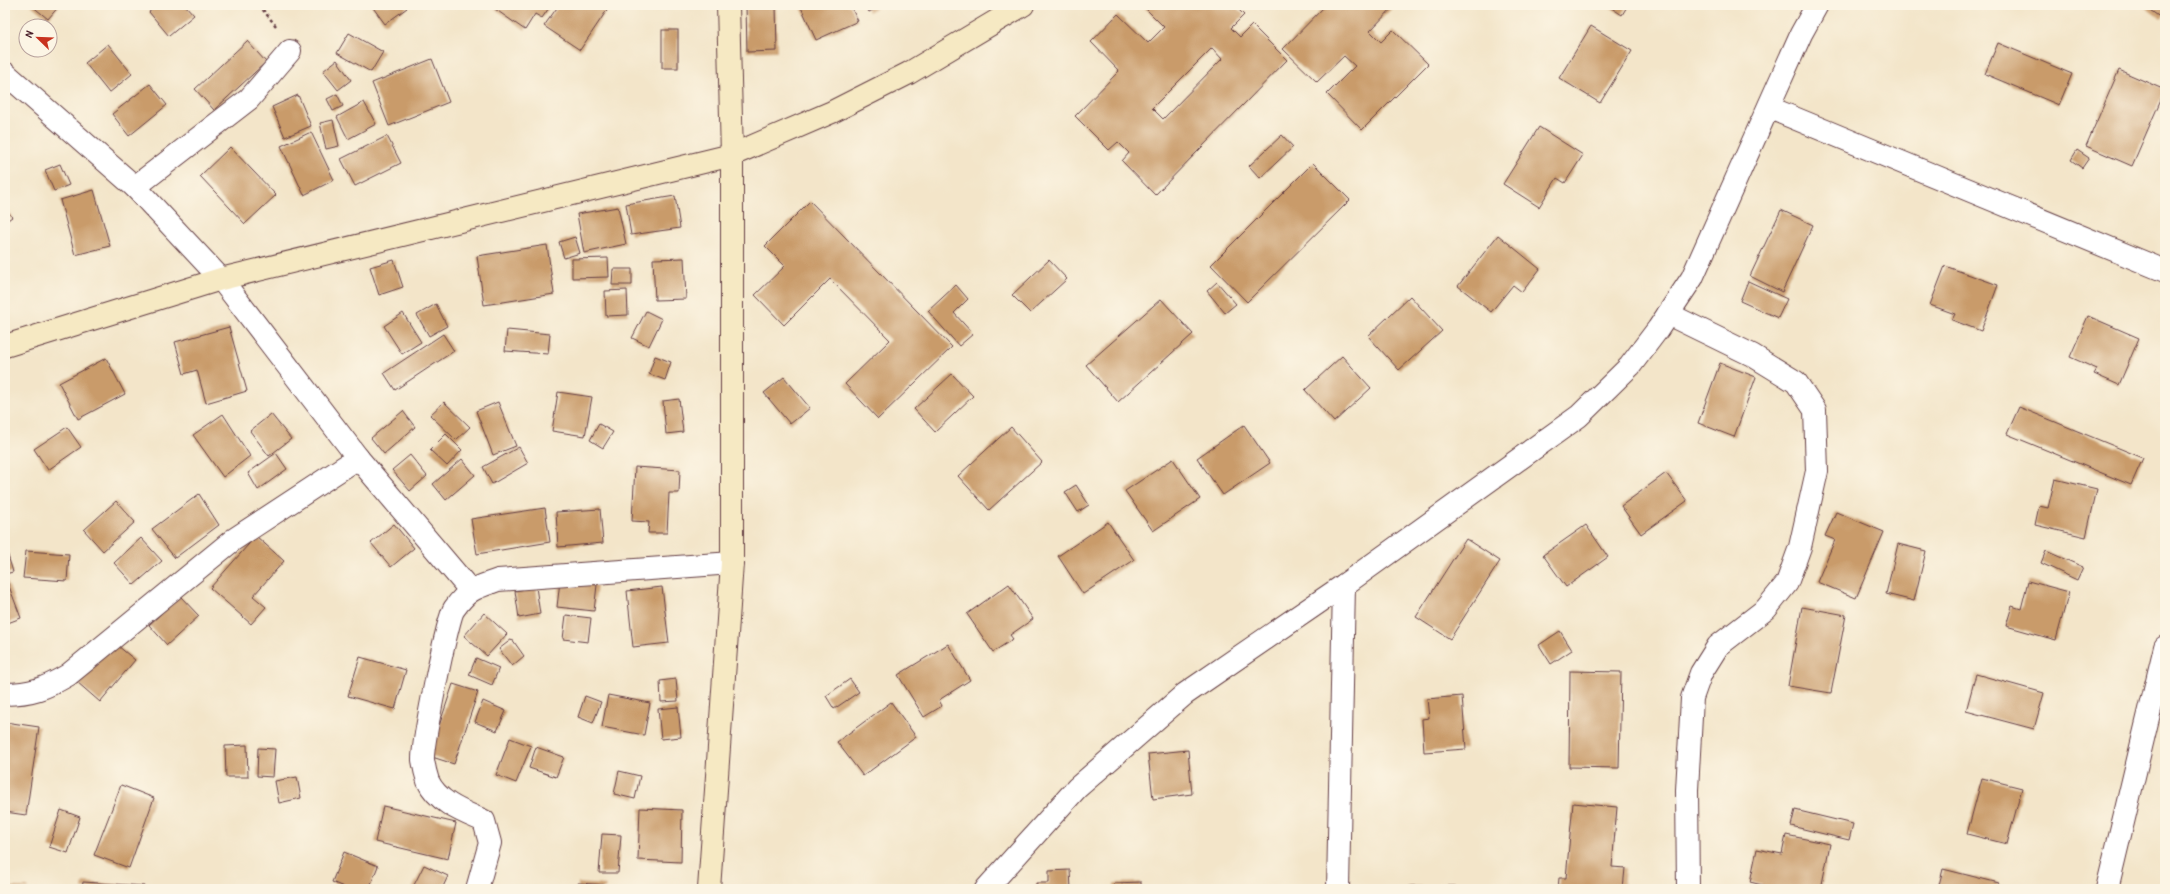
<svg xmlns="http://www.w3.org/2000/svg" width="2170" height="894" viewBox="0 0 2170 894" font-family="'Patrick Hand',sans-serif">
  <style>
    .building { fill: #c99b6a; fill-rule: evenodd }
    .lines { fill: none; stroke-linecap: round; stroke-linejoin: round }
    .street-casing { stroke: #633d43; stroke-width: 24 }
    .secondary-casing { stroke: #633d43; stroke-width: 24 }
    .path { stroke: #633d43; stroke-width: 2.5; stroke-dasharray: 3 3; stroke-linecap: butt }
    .street { stroke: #fff; stroke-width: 22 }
    .secondary { stroke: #f6e9c3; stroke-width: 22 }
  </style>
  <rect width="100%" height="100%" fill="#fcf5e5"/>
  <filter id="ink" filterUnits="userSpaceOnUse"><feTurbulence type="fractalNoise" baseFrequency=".025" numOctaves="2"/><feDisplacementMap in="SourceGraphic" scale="8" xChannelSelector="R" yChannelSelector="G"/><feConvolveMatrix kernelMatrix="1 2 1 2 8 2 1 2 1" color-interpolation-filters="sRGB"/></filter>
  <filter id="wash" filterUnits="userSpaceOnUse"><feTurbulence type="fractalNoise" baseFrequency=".012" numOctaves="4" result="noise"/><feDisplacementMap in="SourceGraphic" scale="16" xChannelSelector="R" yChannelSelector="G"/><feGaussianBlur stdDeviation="0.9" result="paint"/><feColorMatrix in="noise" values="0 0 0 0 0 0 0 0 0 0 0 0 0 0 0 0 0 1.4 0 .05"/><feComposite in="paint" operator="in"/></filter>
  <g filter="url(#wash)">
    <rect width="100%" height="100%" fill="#f3e5c9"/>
    <g id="blocks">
      <g class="building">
        <path d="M31,5H60L48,19Z"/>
        <path d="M158,5H185L194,15L169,36L149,12Z"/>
        <path d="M371,5H404L407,8L385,24Z"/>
        <path d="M498,5H551L542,18L535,14L525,30L495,9Z"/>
        <path d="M559,5H600L607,10L580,50L544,26Z"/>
        <path d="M746,5H776L777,51L747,52Z"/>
        <path d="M800,5H850L858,21L816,40Z"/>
        <path d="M865,5H882L869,12Z"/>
        <path d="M1142,5H1234L1244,15L1231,28L1240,37L1252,25L1287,60L1155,195L1122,161L1129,153L1118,142L1109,150L1075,116L1119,71L1091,42L1118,14L1148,43L1164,27ZM1212,48L1222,59L1163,119L1152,108Z"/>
        <path d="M1326,5H1395L1370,31L1381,42L1393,30L1428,64L1362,130L1327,94L1355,66L1344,56L1317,82L1283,49Z"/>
        <path d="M1607,5H1628L1622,15Z"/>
        <path d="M2143,5H2165V12L2161,18Z"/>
        <path d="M1591,26L1632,51L1600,103L1559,78Z"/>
        <rect x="662" y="30" width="16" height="38"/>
        <path d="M349,33L383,52L371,72L337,53Z"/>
        <path d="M247,41L266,62L214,110L195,89Z"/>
        <path d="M1998,43L2072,74L2059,105L1985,74Z"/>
        <path d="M108,44L132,74L109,93L85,63Z"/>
        <path d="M432,59L449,102L389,126L372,83Z"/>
        <path d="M337,60L351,80L338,90L323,71Z"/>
        <path d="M2119,70L2165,90L2132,166L2086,146Z"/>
        <path d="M150,84L167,105L129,136L112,114Z"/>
        <path d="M337,94L343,106L333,111L327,99Z"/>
        <path d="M298,95L311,126L285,137L272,107Z"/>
        <path d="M364,102L376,124L348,139L337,117Z"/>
        <path d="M333,120L339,146L326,149L320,123Z"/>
        <path d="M1539,127L1583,155L1565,183L1557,178L1539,207L1503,184Z"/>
        <path d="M311,132L334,180L304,195L281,146Z"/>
        <path d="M1282,135L1293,147L1260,178L1249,166Z"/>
        <path d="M387,136L401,163L355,186L341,159Z"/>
        <path d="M230,147L276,195L245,224L200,176Z"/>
        <path d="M2077,150L2089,158L2082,168L2071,160Z"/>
        <path d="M1313,163L1350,200L1247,302L1211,265Z"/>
        <path d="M60,164L69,185L54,191L45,170Z"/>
        <path d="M94,190L110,246L75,255L60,200Z"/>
        <path d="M675,196L680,228L631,235L626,204Z"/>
        <path d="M810,201L952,347L878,419L845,384L890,340L830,279L784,325L755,295L785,266L765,246Z"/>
        <path d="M618,207L626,244L584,253L577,214Z"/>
        <path d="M5,208L12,217L5,222Z"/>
        <path d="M1781,210L1813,225L1782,292L1750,276Z"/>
        <path d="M1498,235L1540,269L1522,292L1513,285L1491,312L1458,286Z"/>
        <path d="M575,237L580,253L564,258L559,242Z"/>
        <path d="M547,245L554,294L484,305L477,256Z"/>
        <path d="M608,258L609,277L572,278V259Z"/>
        <path d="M684,258L686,299L655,300L653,259Z"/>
        <path d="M394,260L403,287L379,295L370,267Z"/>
        <path d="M1049,260L1067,279L1030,313L1012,295Z"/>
        <path d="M1945,266L1998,285L1981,331L1952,320L1955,314L1930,305Z"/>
        <path d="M613,269H632V285H612Z"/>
        <path d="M1748,281L1787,299L1778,318L1740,301Z"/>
        <path d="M1217,282L1236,304L1225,313L1207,291Z"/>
        <path d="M956,285L968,299L954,313L973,334L959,346L928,311Z"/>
        <path d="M627,290L628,315L606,316L605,291Z"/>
        <path d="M1410,296L1442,331L1399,370L1368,336Z"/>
        <path d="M1161,299L1193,334L1118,402L1086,365Z"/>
        <path d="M436,304L447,326L429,336L417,315Z"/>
        <path d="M646,311L662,319L649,346L632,338Z"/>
        <path d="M403,313L421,342L402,354L384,326Z"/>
        <path d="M2088,316L2139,338L2119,385L2094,374L2097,369L2070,357Z"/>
        <path d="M229,327L247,391L206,403L197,370L184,374L175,342Z"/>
        <path d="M507,330L550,334L548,354L505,351Z"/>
        <path d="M443,334L454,351L395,390L384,373Z"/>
        <path d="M655,356L671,362L665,380L649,374Z"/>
        <path d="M1342,356L1371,388L1334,422L1305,390Z"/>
        <path d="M106,358L125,394L78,419L59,383Z"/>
        <path d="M1720,363L1756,377L1734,437L1698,423Z"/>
        <path d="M952,374L973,396L935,432L914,409Z"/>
        <path d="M784,377L810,408L790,424L764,393Z"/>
        <path d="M558,392L592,397L585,436L552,431Z"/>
        <path d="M679,399L683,432L666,434L663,401Z"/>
        <path d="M444,402L470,427L456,440L430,415Z"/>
        <path d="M498,402L516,446L493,455L476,411Z"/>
        <path d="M2019,407L2143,458L2131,485L2007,434Z"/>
        <path d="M403,411L415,427L384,454L371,438Z"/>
        <path d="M223,414L250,456L223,477L193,435Z"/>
        <path d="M271,414L291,439L269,456L250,431Z"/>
        <path d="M599,424L613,432L603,448L590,440Z"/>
        <path d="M1244,425L1270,463L1223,495L1197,458Z"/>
        <path d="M67,427L81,447L48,470L34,449Z"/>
        <path d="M1011,427L1042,462L989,510L958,476Z"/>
        <path d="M446,434L462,450L447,466L430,450Z"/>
        <path d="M519,447L528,463L492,484L483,467Z"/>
        <path d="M276,453L287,469L258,490L248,473Z"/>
        <path d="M410,455L427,476L410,491L392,470Z"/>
        <path d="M462,459L475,475L446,500L433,484Z"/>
        <path d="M1173,459L1200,499L1153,531L1125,491Z"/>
        <path d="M635,467L680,470L679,493H669L667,533H648L649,522L632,521Z"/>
        <path d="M1666,473L1687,501L1641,534L1621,506Z"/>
        <path d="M2055,479L2097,489L2086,537L2035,525L2039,506L2048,508Z"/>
        <path d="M1076,485L1089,505L1078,512L1065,492Z"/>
        <path d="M199,494L219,525L175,558L152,529Z"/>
        <path d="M116,501L135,522L103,551L84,530Z"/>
        <path d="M545,508L550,542L477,554L471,519Z"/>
        <path d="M600,509L603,543L558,547L556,512Z"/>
        <path d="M1836,512L1884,532L1856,598L1817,582L1835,540L1825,536Z"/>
        <path d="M1108,522L1134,560L1083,594L1058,556Z"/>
        <path d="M394,524L414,548L391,567L371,543Z"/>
        <path d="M1586,525L1608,557L1566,587L1543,555Z"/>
        <path d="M256,536L284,561L253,596L266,607L251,624L210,588Z"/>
        <path d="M141,538L162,561L134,585L114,563Z"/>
        <path d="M1466,539L1500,561L1450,639L1416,617Z"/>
        <path d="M1898,544L1926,551L1914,601L1886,594Z"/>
        <path d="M5,546L13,572L5,574Z"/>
        <path d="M26,551L69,554L67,581L23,578Z"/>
        <path d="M2046,551L2083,567L2077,580L2041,563Z"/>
        <path d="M7,581L21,618L5,624V582Z"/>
        <path d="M560,581L597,585L594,611L557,607Z"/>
        <path d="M2028,581L2069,592L2056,640L2006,626L2012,606L2021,609Z"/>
        <path d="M1009,584L1033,619L1010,635L1013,639L993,652L967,614Z"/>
        <path d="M536,587L540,614L519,618L515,591Z"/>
        <path d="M662,587L669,643L633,647L627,591Z"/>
        <path d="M180,596L199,616L167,645L149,625Z"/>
        <path d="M1802,607L1846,615L1831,693L1788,686Z"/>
        <path d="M484,613L507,634L487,656L464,636Z"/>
        <path d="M566,615L591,618L588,642L563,639Z"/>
        <path d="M1560,631L1572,650L1551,664L1539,645Z"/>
        <path d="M512,639L524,656L512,666L499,649Z"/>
        <path d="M112,641L135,660L100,702L77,682Z"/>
        <path d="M948,644L970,680L939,700L942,706L924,717L898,675Z"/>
        <path d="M360,657L406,670L395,709L348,696Z"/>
        <path d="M476,658L499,668L492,685L469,675Z"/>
        <path d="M1570,671L1621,672L1619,768L1569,767Z"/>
        <path d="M1976,674L2044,693L2034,729L1966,711Z"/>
        <path d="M676,679L678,701L661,702L660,681Z"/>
        <path d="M850,679L859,692L834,709L826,696Z"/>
        <path d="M453,684L478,692L454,764L429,756Z"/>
        <path d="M608,695L650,703L644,735L602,727Z"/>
        <path d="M585,696L601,702L593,723L578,717Z"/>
        <path d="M1462,696L1466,749L1424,752L1422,719L1429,718L1427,699Z"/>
        <path d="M483,701L506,711L497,731L475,722Z"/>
        <path d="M891,702L916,737L863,776L837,742Z"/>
        <path d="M678,707L681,737L661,739L658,709Z"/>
        <path d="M5,722L39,727L26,815L5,812Z"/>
        <path d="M510,738L531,746L516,783L496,775Z"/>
        <path d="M247,745L248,777H226L225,746Z"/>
        <path d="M536,747L564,757L556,777L529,768Z"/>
        <path d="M258,748L275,749L273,777L257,776Z"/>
        <path d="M1188,750L1192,794L1153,799L1148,754Z"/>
        <path d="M619,771L640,776L635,799L614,794Z"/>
        <path d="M297,777L301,798L279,803L275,781Z"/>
        <path d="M1982,778L2022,788L2007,844L1967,834Z"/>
        <path d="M121,785L154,798L129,868L94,855Z"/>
        <path d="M1573,803L1617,807L1612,867L1625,868L1623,889H1558L1559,878H1566Z"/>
        <path d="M383,806L456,823L448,859L375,842Z"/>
        <path d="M640,808L682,810L681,862L638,860Z"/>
        <path d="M61,810L80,817L68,853L49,847Z"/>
        <path d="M1795,810L1853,824L1849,840L1791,826Z"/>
        <path d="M602,834L621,835L618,873H599Z"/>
        <path d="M1786,835L1830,844L1821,889H1761L1762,885L1750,882L1757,849L1782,854Z"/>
        <path d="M344,852L378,866L369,889H348L332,882Z"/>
        <path d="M424,865L448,876L442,889H412Z"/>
        <path d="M1943,869L1999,883L1998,889H1938Z"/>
        <path d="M1070,870L1071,889H1036V883H1049V871Z"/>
        <path d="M83,882L144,886V889H82Z"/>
        <path d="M1141,882V889H1114V883Z"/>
        <path d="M578,883L606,885L605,889H578Z"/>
        <rect x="1410" y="886" width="45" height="3"/>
        <rect x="10" y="887" width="18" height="2"/>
      </g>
    </g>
  </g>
  <g filter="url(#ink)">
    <use href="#blocks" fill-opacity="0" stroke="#633d43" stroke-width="1"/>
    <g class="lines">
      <defs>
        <g id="street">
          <path d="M5,73L135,187L221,279L358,458L470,590"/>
          <path d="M1770,108L2165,271"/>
          <path d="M135,187L249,99L290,51"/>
          <path d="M1668,314L1752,355L1796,382L1815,410L1817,471L1800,547L1787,583L1766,609L1718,646L1701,673L1692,698L1687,790L1688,889"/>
          <path d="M5,694C31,694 46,688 68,675L233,540L358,458"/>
          <path d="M477,889L490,843L484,821C464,812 438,803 428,781C426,775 424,766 423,760C422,746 447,619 454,609C469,588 476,588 498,580L732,563"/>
          <path d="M986,889L1077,788L1185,694L1344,585L1579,416L1630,366L1658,329L1692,278L1801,34L1817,5"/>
          <path d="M1338,889L1344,585"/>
          <path d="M2107,889L2165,647"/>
        </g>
        <g id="secondary">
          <path d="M5,346L221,279L732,155L832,112L909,73L1023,5"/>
          <path d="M709,889L732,563V155L728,5"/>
        </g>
      </defs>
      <use href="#street" class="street-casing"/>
      <use href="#secondary" class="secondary-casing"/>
      <path class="path" d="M259,5L276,26"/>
      <use href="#street" class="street"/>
      <use href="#secondary" class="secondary"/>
    </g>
  </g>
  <rect width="2170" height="894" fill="none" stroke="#fcf5e5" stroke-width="20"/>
  <g transform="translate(38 38) rotate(293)"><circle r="19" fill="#fcf5e5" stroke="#b59f9b"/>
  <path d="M0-3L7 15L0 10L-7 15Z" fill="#c8321e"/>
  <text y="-6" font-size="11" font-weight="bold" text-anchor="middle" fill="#4a1f2b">N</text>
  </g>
</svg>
